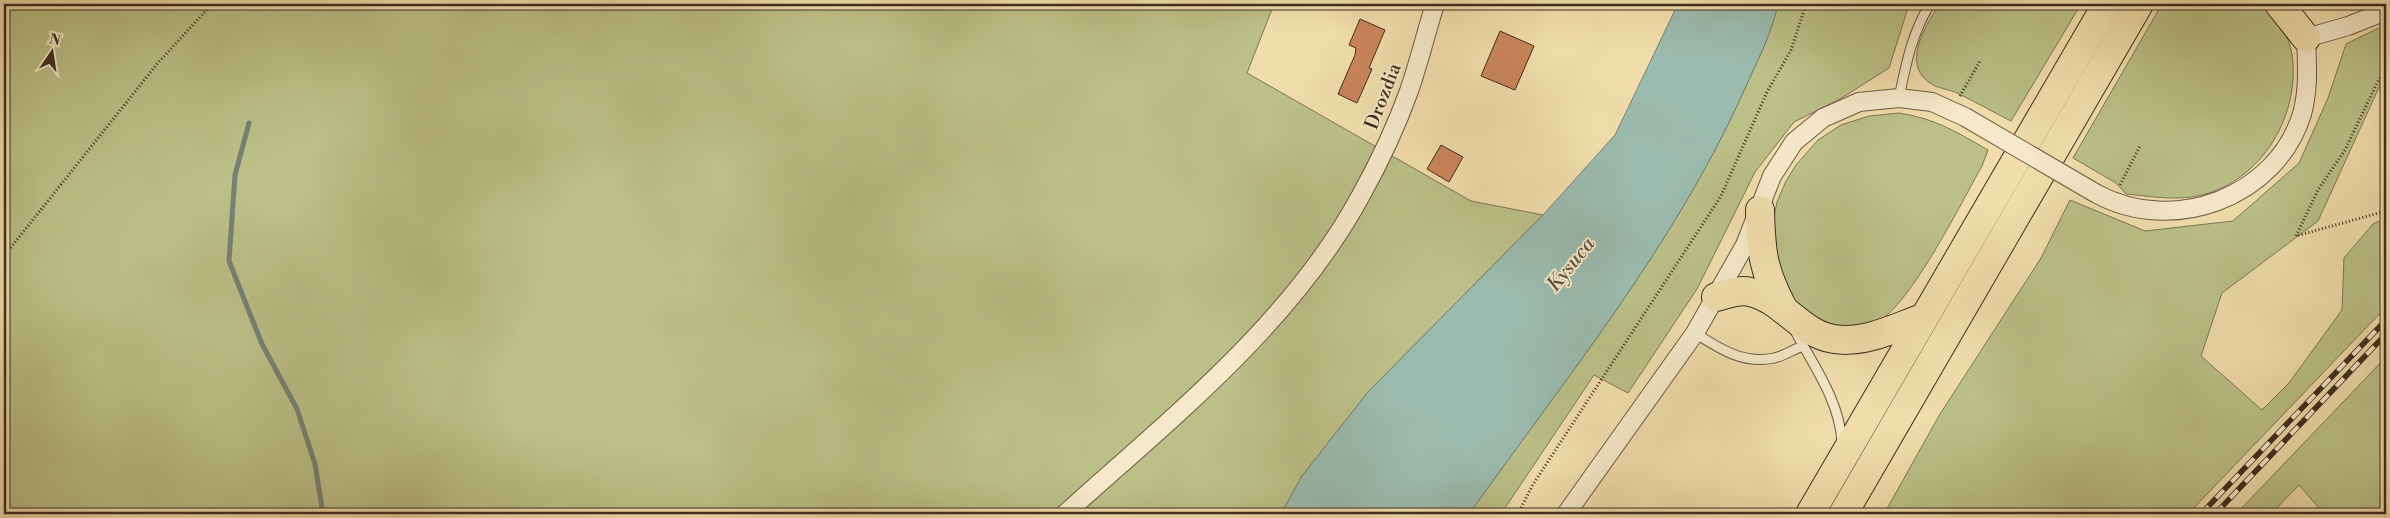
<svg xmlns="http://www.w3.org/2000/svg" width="2390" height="518" viewBox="0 0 2390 518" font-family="'Libre Bodoni',serif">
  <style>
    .green { fill: #bbc088; stroke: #7c7653 }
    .water { fill: #9bbbae; stroke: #768274 }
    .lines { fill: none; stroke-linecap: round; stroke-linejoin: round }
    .stream { stroke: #768274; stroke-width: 5 }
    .building { fill: #ca855c; stroke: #3e2d1e }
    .lane-casing { stroke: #6b5942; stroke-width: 11 }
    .street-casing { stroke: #6b5942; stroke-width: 20 }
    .primary-casing { stroke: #3e2d1e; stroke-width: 30 }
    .path { stroke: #3e2d1e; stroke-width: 3; stroke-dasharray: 1 2.5; stroke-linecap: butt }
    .lane { stroke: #f6e9c9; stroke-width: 9 }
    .street { stroke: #f6e9c9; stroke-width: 18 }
    .primary { stroke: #f1ddac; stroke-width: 28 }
    .rail-casing { stroke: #3e2d1e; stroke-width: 5.5 }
    .rail { stroke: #f6e9c9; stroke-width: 4; stroke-dasharray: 11; stroke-linecap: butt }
    .street-bridge-casing { stroke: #6b5942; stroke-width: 20; stroke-linecap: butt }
    .street-bridge { stroke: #f6e9c9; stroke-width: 18 }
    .labels { text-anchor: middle; stroke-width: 4; stroke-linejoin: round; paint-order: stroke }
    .street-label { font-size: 19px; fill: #3e2d1e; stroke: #f6e9c9 }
    .water-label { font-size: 20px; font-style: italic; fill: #555042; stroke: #f6e9c9 }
  </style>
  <rect width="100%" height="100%" fill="#f1ddac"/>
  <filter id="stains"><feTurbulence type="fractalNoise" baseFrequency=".004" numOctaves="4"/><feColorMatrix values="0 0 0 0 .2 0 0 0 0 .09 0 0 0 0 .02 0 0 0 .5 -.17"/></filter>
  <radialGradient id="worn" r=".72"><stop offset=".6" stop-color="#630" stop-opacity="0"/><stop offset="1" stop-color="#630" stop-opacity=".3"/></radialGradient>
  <g class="green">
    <path d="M4,4H1274L1247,73L1471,201L1543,215L1368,392L1302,476L1281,514H4Z"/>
    <path d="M1778,4H1915L1907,11L1889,68L1840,99L1794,122L1755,172L1697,289L1628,393L1594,375L1501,514H1469C1565,379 1673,247 1742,95C1755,65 1771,36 1778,4Z"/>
    <path d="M1940,4H2081L2011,121C1993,112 1976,102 1959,94C1950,89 1938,89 1930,83C1901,64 1926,24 1940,4Z"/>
    <path d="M2162,4H2268C2278,20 2289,35 2292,55C2301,119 2257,188 2191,197C2170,200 2147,196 2126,194L2116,183L2073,158Z"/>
    <path d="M2385,25L2386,72L2318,221L2222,293L2201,356L2262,410L2289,383L2342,310L2344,258L2373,224L2386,218V307L2188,514H1884L1940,414L2041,258L2070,200L2145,231L2233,221L2299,163L2328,98L2346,44Z"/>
    <path d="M1899,113C1936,119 1955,131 1988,150L1982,166C1962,201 1907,313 1872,325C1850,333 1826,323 1804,318L1776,276L1771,231L1777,202L1786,181L1796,165L1818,140L1841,125L1869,116Z"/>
    <path d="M2386,357V514H2324L2299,485L2271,514H2236Z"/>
  </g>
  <path class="water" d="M1678,4H1778C1771,36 1755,65 1742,95C1673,247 1565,379 1469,514H1281L1302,476L1368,392L1543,215L1615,135Z"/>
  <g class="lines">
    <path class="stream" d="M249,123L235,175L229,261L262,344L297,409L315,464L323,514"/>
  </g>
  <g class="building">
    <path d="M1360,19L1385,30L1369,68L1372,69L1357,103L1338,94L1355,55L1356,48L1349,45Z"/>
    <path d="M1500,31L1534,46L1515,90L1481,76Z"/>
    <path d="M1441,145L1463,157L1449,182L1427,169Z"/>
  </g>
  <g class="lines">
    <defs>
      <g id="lane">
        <path d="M1899,98C1906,64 1912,33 1930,4"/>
        <path d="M1794,329C1813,365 1840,401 1842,443"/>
        <path d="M1695,333C1718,348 1744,365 1774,358C1784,356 1794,349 1803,346"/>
      </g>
      <g id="street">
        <path d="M2097,194C2173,235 2276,198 2302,114C2309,89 2307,63 2306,38L2348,26L2386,11"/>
        <path d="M1065,514C1171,418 1290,325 1360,197C1379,163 1396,127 1409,91C1419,62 1426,33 1435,4"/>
        <path d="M1566,514L1695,333L1745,245L1772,176L1794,142L1823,118L1859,102L1899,98L1932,102L1965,117"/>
      </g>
      <g id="primary">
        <path d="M2279,4L2306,38"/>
        <path d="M1760,210C1761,253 1763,271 1784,310"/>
        <path d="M1716,297C1728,294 1739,289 1750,292C1783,299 1800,334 1834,339C1864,344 1895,328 1923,318"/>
        <path d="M1810,514L2107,4"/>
        <path d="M1843,514L2139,4"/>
      </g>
    </defs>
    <use href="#lane" class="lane-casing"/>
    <use href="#street" class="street-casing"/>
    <use href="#primary" class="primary-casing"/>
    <g class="path">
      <path d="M2386,69L2377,83L2345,150L2318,190L2296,236L2386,211"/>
      <path d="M1960,96L1980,61"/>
      <path d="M2120,185L2140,146"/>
      <path d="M4,256L157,64L212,4"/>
      <path d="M1518,514L1532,486L1721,196L1767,92L1791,50L1806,4"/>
    </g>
    <use href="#lane" class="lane"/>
    <use href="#street" class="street"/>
    <use href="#primary" class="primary"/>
    <defs>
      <g id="rail">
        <path d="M2201,514L2386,320"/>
        <path d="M2215,514L2386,334"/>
      </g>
    </defs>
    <use href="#rail" class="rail-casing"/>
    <use href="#rail" class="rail"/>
    <defs>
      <path id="street-bridge" d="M1965,117L2097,194"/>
    </defs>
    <use href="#street-bridge" class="street-bridge-casing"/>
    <use href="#street-bridge" class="street-bridge"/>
  </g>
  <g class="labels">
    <g class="street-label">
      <text transform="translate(1382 96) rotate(-69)" y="7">Drozdia</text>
    </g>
    <g class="water-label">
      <text transform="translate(1570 264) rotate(-51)" y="7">Kysuca</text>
    </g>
  </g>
  <rect width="2390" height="518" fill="none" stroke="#f1ddac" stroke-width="20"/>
  <rect x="5" y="5" width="2380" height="508" fill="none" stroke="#3e2d1e" stroke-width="2.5"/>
  <rect x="10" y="10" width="2370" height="498" fill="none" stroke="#3e2d1e"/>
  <g transform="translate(52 52) rotate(13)" stroke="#f6e9c9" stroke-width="4" paint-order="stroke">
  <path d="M0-4L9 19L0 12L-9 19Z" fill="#3e2d1e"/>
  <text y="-8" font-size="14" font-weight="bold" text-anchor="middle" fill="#3e2d1e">N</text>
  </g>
  <rect width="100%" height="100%" filter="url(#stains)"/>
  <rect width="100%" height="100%" fill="url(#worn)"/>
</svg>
